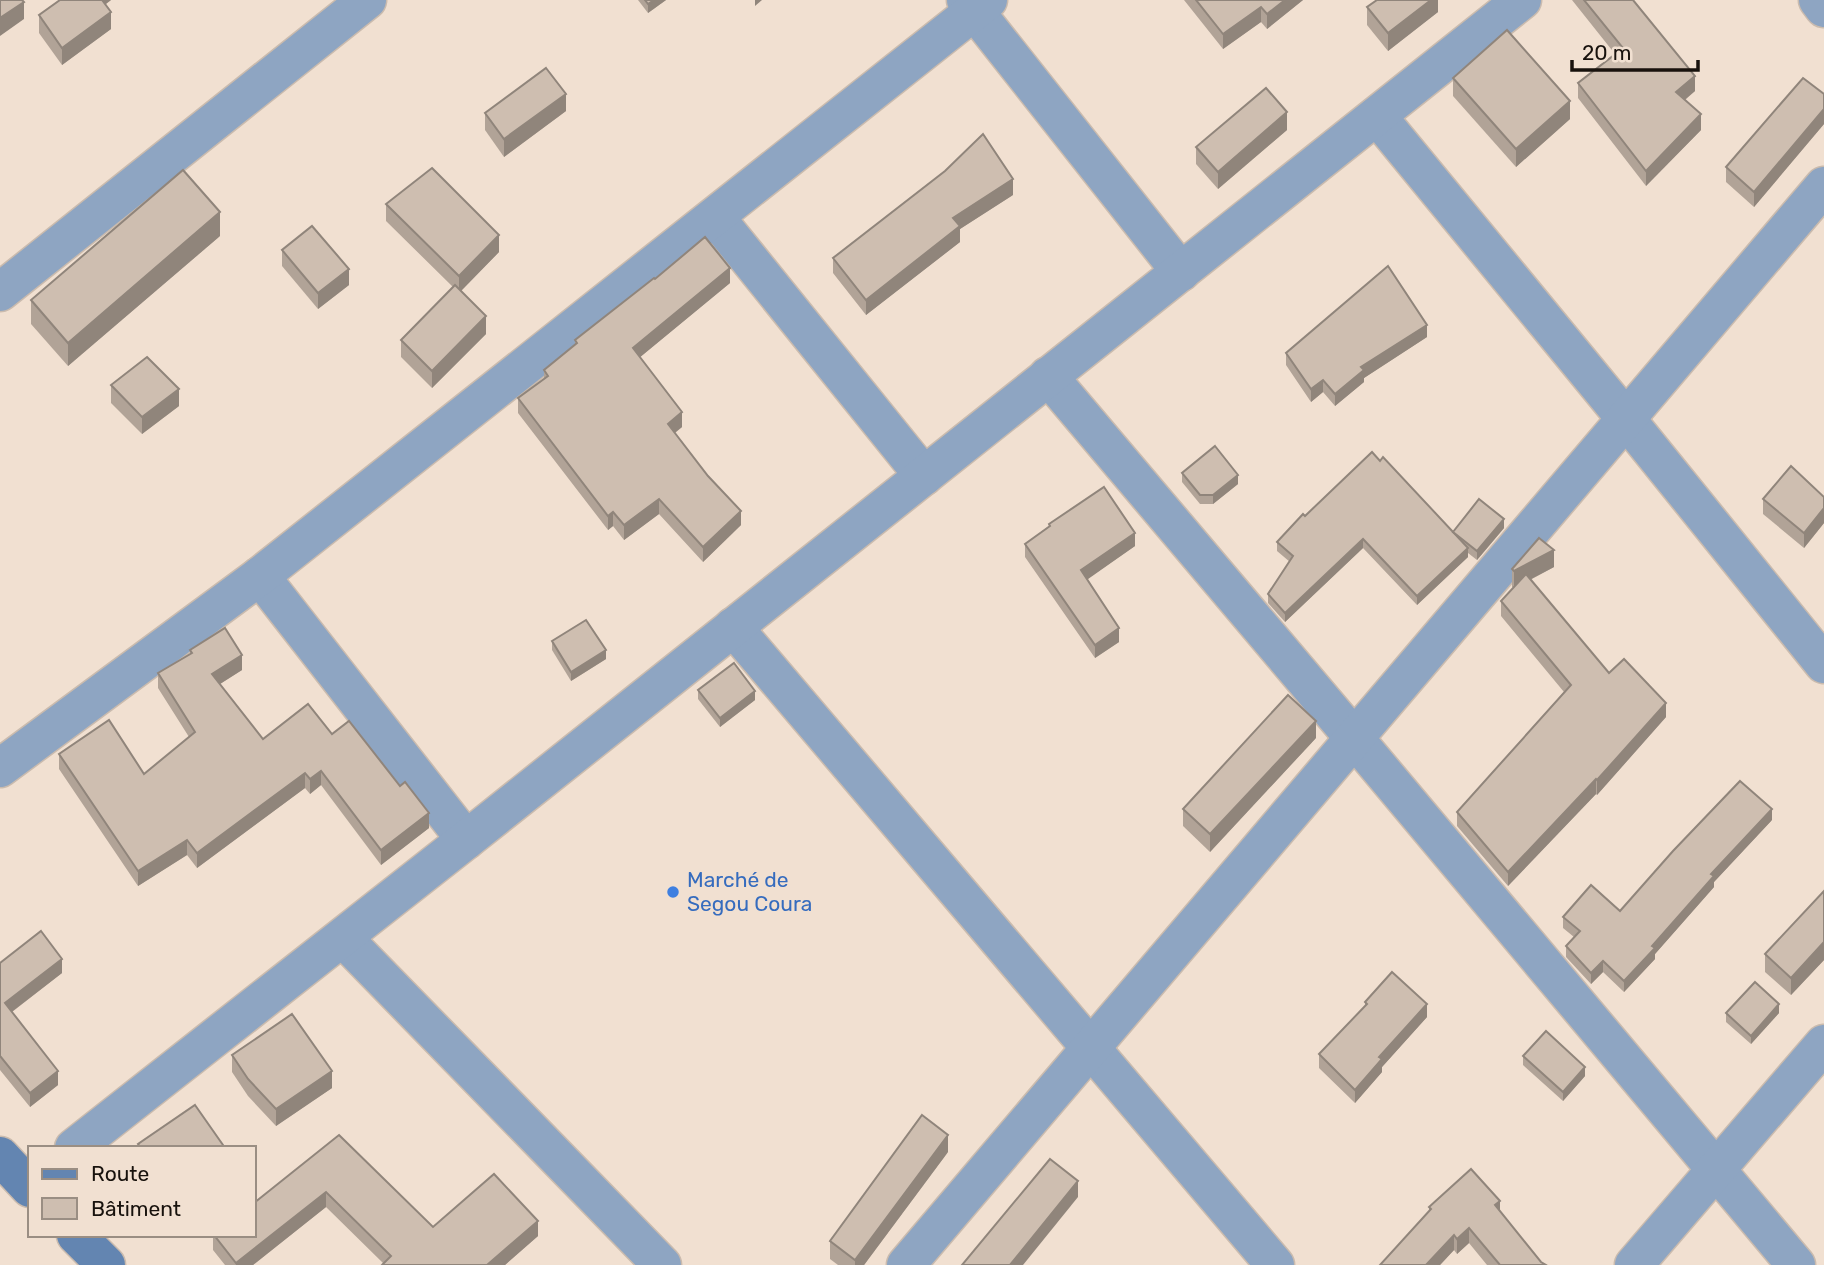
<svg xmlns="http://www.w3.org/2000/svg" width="1824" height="1265" viewBox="0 0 1824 1265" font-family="Rubik,sans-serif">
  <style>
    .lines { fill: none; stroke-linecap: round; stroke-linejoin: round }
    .street-casing { stroke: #cabbae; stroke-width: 41 }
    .secondary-casing { stroke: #cabbae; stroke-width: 41 }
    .street { stroke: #8ea5c2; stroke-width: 38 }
    .secondary { stroke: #6385b1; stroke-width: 38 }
    .wall { fill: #b1a397 }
    .shaded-wall { fill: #90857b }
    .building { fill: #cebeb0; stroke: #90857b; stroke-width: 2 }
    .shop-dot { fill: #3f7fe0; stroke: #f1e0d1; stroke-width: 2.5 }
    .labels { text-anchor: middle; stroke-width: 5; stroke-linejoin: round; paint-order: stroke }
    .shop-label { font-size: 21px; fill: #366cbe; stroke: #f1e0d1; text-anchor: start }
  </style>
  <rect width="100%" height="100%" fill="#f1e0d1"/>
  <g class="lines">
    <defs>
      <g id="street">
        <path d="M966,0L1181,272"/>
        <path d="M1818,0L1824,8"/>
        <path d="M1377,116L1626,419L1824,664"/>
        <path d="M715,217L924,476"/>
        <path d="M0,292L367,0"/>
        <path d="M1048,376L1355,739L1796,1265"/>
        <path d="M260,576L466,840"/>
        <path d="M733,627L1275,1265"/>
        <path d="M0,768L260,576L988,0"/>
        <path d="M343,938L662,1265"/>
        <path d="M74,1148L466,840L1522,0"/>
        <path d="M906,1265L1824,186"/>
        <path d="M1634,1265L1824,1044"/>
      </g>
      <g id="secondary">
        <path d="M0,1156L30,1188"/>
        <path d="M76,1235L106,1265"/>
      </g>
    </defs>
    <use href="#street" class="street-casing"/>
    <use href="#secondary" class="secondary-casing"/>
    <use href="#street" class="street"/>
    <use href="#secondary" class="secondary"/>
  </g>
  <g class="wall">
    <path d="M60,0H111L106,4L111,29L62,65L39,33V15Z"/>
    <path d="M638,0H666L648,13Z"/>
    <path d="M1184,0H1303L1267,29L1261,22L1223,49Z"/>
    <path d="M1438,0V12L1388,51L1367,25V7Z"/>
    <path d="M1572,0H1633L1695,91L1685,100L1701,130L1646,186L1578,98V83L1615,54Z"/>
    <path d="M1453,78L1570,119L1516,167L1453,96Z"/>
    <path d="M1824,94V124L1754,207L1726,182V167Z"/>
    <path d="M566,111L504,157L485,130V113Z"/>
    <path d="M1287,130L1218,189L1196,164V147Z"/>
    <path d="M1013,195L960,229V242L866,315L833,273V258Z"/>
    <path d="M386,204L499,252L461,291L486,334L432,388L401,357V340L453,287L386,221Z"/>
    <path d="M220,236L68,366L31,324V300Z"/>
    <path d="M282,250L349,285L318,309L282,266Z"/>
    <path d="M655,279L730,283L640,357L682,427L675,433L741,525L703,562L659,514L624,540L613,526L608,530L518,413V398L544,379V370L575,345V340Z"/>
    <path d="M1427,337L1364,378V382L1335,406L1323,392L1311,402L1286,365V353Z"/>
    <path d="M111,385L179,406L142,434L111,403Z"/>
    <path d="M1182,473L1238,484L1213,504H1200L1182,482Z"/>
    <path d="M1824,497V523L1804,548L1763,514V499Z"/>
    <path d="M1305,516L1453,532L1504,528L1477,560L1468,553V557L1417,605L1363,548L1285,622L1268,603V594L1290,562L1277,551V542Z"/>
    <path d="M1049,524L1135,546L1087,579L1119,642L1095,658L1025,557V544L1049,526Z"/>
    <path d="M1554,567L1530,580L1609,673L1666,717L1597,795L1596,794L1508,886L1457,826V812L1564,692L1501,616V601L1514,588L1512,587V569Z"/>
    <path d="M552,641L606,659L571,681L552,650Z"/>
    <path d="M190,650L242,670L220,684L263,739L332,734L429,828L381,865L321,785L310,794L305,788L197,868L187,855L138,886L59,769V754L144,774L189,737L158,688V673L190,654Z"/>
    <path d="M698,690L755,700L720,727L698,699Z"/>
    <path d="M1316,738L1210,852L1183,826V809Z"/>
    <path d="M1772,820L1714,882V887L1655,954V959L1624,992L1603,972L1591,984L1566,957V946L1574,937L1563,928V917L1620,911Z"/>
    <path d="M1824,891V960L1791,995L1765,972V954Z"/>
    <path d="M0,963L62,973L12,1012L58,1085L30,1107L0,1070Z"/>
    <path d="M1365,1002L1427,1017L1382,1067V1072L1355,1103L1319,1068V1054L1365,1007Z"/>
    <path d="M1726,1013H1779L1751,1044L1726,1022Z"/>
    <path d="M232,1055L332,1088L276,1126L248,1096L232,1072Z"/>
    <path d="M1523,1056L1585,1076L1563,1101L1523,1065Z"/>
    <path d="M339,1135L433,1227L538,1236L505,1265H382L383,1263L326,1207L253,1265H225L213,1250V1235Z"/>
    <path d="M948,1152L864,1265H838L830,1259V1241Z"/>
    <path d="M1429,1207L1500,1212L1541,1262L1546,1265H1487L1469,1243L1457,1254L1454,1250L1440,1265H1380L1429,1211Z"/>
  </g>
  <g class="shaded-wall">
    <path d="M103,0H111L103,6Z"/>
    <path d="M654,0H666L648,13V4Z"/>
    <path d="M755,0H762L755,6Z"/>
    <path d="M1285,0H1303L1267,29V14Z"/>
    <path d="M1431,0H1438V12L1388,51V33Z"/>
    <path d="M24,2V19L0,36V18Z"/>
    <path d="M1261,7V22L1223,49V34Z"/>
    <path d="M111,12V29L62,65V48Z"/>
    <path d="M1695,76V91L1676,107V92Z"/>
    <path d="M566,94V111L504,157V139Z"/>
    <path d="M1570,101V119L1516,167V149Z"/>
    <path d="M1824,109V124L1754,207V192Z"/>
    <path d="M1287,112V130L1218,189V172Z"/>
    <path d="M1701,114V130L1646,186V171Z"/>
    <path d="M1013,179V195L960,229V242L866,315V300L953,218Z"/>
    <path d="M220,212V236L68,366V343Z"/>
    <path d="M499,235V252L459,293V276Z"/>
    <path d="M730,268V283L633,363V348Z"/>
    <path d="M349,269V285L318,309V293Z"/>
    <path d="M486,316V334L432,388V371Z"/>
    <path d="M1427,325V337L1364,378V382L1335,406V394L1361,367Z"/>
    <path d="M1323,380V392L1311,402V389Z"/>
    <path d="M179,389V406L142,434V417Z"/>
    <path d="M682,412V427L668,438V424Z"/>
    <path d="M1238,475V484L1213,504V495Z"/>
    <path d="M659,499V514L624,540V525Z"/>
    <path d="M1824,508V523L1804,548V533Z"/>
    <path d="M741,511V525L703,562V547Z"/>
    <path d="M613,512V526L608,530V516Z"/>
    <path d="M1504,519V528L1477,560V551Z"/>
    <path d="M1135,533V546L1081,584V570Z"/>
    <path d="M1363,539V548L1285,622V613Z"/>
    <path d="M1468,548V557L1417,605V596Z"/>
    <path d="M1554,550V567L1514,588V571Z"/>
    <path d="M1119,628V642L1095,658V645Z"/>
    <path d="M606,650V659L571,681V672Z"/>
    <path d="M242,655V670L212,689V674Z"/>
    <path d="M755,691V700L720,727V718Z"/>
    <path d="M1666,703V717L1597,795V780Z"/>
    <path d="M1316,721V738L1210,852V834Z"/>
    <path d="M321,771V785L310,794V779Z"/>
    <path d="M305,773V788L197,868V853Z"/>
    <path d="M1596,779V794L1508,886V872Z"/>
    <path d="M1772,809V820L1714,882V887L1655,954V959L1624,992V981L1652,946L1711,874Z"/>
    <path d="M429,813V828L381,865V850Z"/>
    <path d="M187,840V855L138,886V871Z"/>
    <path d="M1824,942V960L1791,995V978Z"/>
    <path d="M62,959V973L5,1017V1003Z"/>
    <path d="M1603,961V972L1591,984V973Z"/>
    <path d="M1427,1004V1017L1382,1067V1072L1355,1103V1090L1379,1057Z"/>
    <path d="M1779,1004V1013L1751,1044V1036Z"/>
    <path d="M1585,1067V1076L1563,1101V1092Z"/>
    <path d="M58,1071V1085L30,1107V1093Z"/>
    <path d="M332,1071V1088L276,1126V1109Z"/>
    <path d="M948,1135V1152L864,1265H855V1260Z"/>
    <path d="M1078,1181V1197L1023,1265H1010Z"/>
    <path d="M326,1192V1207L253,1265H236V1263Z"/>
    <path d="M1500,1201V1216L1495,1205Z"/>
    <path d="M538,1221V1236L505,1265H487Z"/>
    <path d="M1469,1228V1243L1457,1254V1239Z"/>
    <path d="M1454,1235V1250L1440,1265H1426Z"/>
  </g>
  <g class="building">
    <path d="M0,0H22L24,2L0,18Z"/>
    <path d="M60,0H102L111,12L62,48L39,15Z"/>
    <path d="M645,0H654L648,4Z"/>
    <path d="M1196,0H1285L1267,14L1261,7L1223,34Z"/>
    <path d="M1377,0H1431L1388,33L1367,7Z"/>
    <path d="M1584,0H1633L1695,76L1676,92L1701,114L1646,171L1578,83L1623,48Z"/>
    <path d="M1507,30L1570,101L1516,149L1453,78Z"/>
    <path d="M546,68L566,94L504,139L485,113Z"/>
    <path d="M1803,78L1824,94V109L1754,192L1726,167Z"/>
    <path d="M1266,88L1287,112L1218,172L1196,147Z"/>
    <path d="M983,134L1013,179L953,218L960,226L866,300L833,258L945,171Z"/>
    <path d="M432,168L499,235L459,276L386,204Z"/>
    <path d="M183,170L220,212L68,343L31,300Z"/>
    <path d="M312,226L349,269L318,293L282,250Z"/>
    <path d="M705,237L730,268L633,348L682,412L668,424L708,476L741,511L703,547L659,499L624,525L613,512L608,516L518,398L548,376L544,370L577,343L575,340L654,278L655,279Z"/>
    <path d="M1388,266L1427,325L1361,367L1364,370L1335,394L1323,380L1311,389L1286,353Z"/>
    <path d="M455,285L486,316L432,371L401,340Z"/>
    <path d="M147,357L179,389L142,417L111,385Z"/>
    <path d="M1215,446L1238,475L1213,495H1200L1182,473Z"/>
    <path d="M1372,452L1380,461L1383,457L1468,548L1417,596L1363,539L1285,613L1268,594L1293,556L1277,542L1303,514L1305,516Z"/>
    <path d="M1791,466L1824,497V508L1804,533L1763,499Z"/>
    <path d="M1104,487L1135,533L1081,570L1119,628L1095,645L1025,544L1050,526L1049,524Z"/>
    <path d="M1479,499L1504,519L1477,551L1453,532Z"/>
    <path d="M1539,538L1554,550L1514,571L1512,569Z"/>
    <path d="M1526,574L1609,673L1624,659L1666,703L1597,780L1596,779L1508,872L1457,812L1571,685L1501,601Z"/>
    <path d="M586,620L606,650L571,672L552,641Z"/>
    <path d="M225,628L242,655L212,674L263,739L308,704L332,734L349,721L400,786L405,782L429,813L381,850L321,771L310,779L305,773L197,853L187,840L138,871L59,754L109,720L144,774L195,732L158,673L192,653L190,650Z"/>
    <path d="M734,663L755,691L720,718L698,690Z"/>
    <path d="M1288,695L1316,721L1210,834L1183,809Z"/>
    <path d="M1740,781L1772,809L1711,874L1714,876L1652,946L1655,948L1624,981L1603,961L1591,973L1566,946L1580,931L1563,917L1591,885L1620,911L1673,851Z"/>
    <path d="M1824,891V942L1791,978L1765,954Z"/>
    <path d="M41,931L62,959L5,1003L58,1071L30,1093L0,1056V963Z"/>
    <path d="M1392,972L1427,1004L1379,1057L1382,1059L1355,1090L1319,1054L1367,1004L1365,1002Z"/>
    <path d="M1755,982L1779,1004L1751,1036L1726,1013Z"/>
    <path d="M292,1014L332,1071L276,1109L248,1079L232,1055Z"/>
    <path d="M1546,1031L1585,1067L1563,1092L1523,1056Z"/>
    <path d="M195,1105L223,1145L219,1148H141L138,1144Z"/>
    <path d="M922,1115L948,1135L855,1260L830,1241Z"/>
    <path d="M339,1135L433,1227L494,1174L538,1221L487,1265H382L391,1256L326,1192L236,1263L214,1235H254V1203Z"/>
    <path d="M1050,1159L1078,1181L1010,1265H962Z"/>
    <path d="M1471,1169L1500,1201L1495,1205L1541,1262L1546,1265H1500L1469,1228L1457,1239L1454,1235L1426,1265H1380L1431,1209L1429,1207Z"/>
  </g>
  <circle class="shop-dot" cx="673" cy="892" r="7"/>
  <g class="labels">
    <g class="shop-label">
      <text x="687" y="887">Marché de<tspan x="687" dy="24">Segou Coura</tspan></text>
    </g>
  </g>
  <rect x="28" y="1146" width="228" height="91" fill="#f1e0d1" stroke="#9a8e83" stroke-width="2"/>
  <rect x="42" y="1169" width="35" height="10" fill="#6385b1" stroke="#9a8e83" stroke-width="2"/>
  <text x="91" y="1181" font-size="21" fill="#18120d">Route</text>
  <rect x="42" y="1198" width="35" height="21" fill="#cebeb0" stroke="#9a8e83" stroke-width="2"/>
  <text x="91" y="1216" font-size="21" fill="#18120d">Bâtiment</text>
  <path d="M1572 60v10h126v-10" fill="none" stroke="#18120d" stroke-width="3.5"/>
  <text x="1582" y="60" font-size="21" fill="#18120d" stroke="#f1e0d1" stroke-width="5" paint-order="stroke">20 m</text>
</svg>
